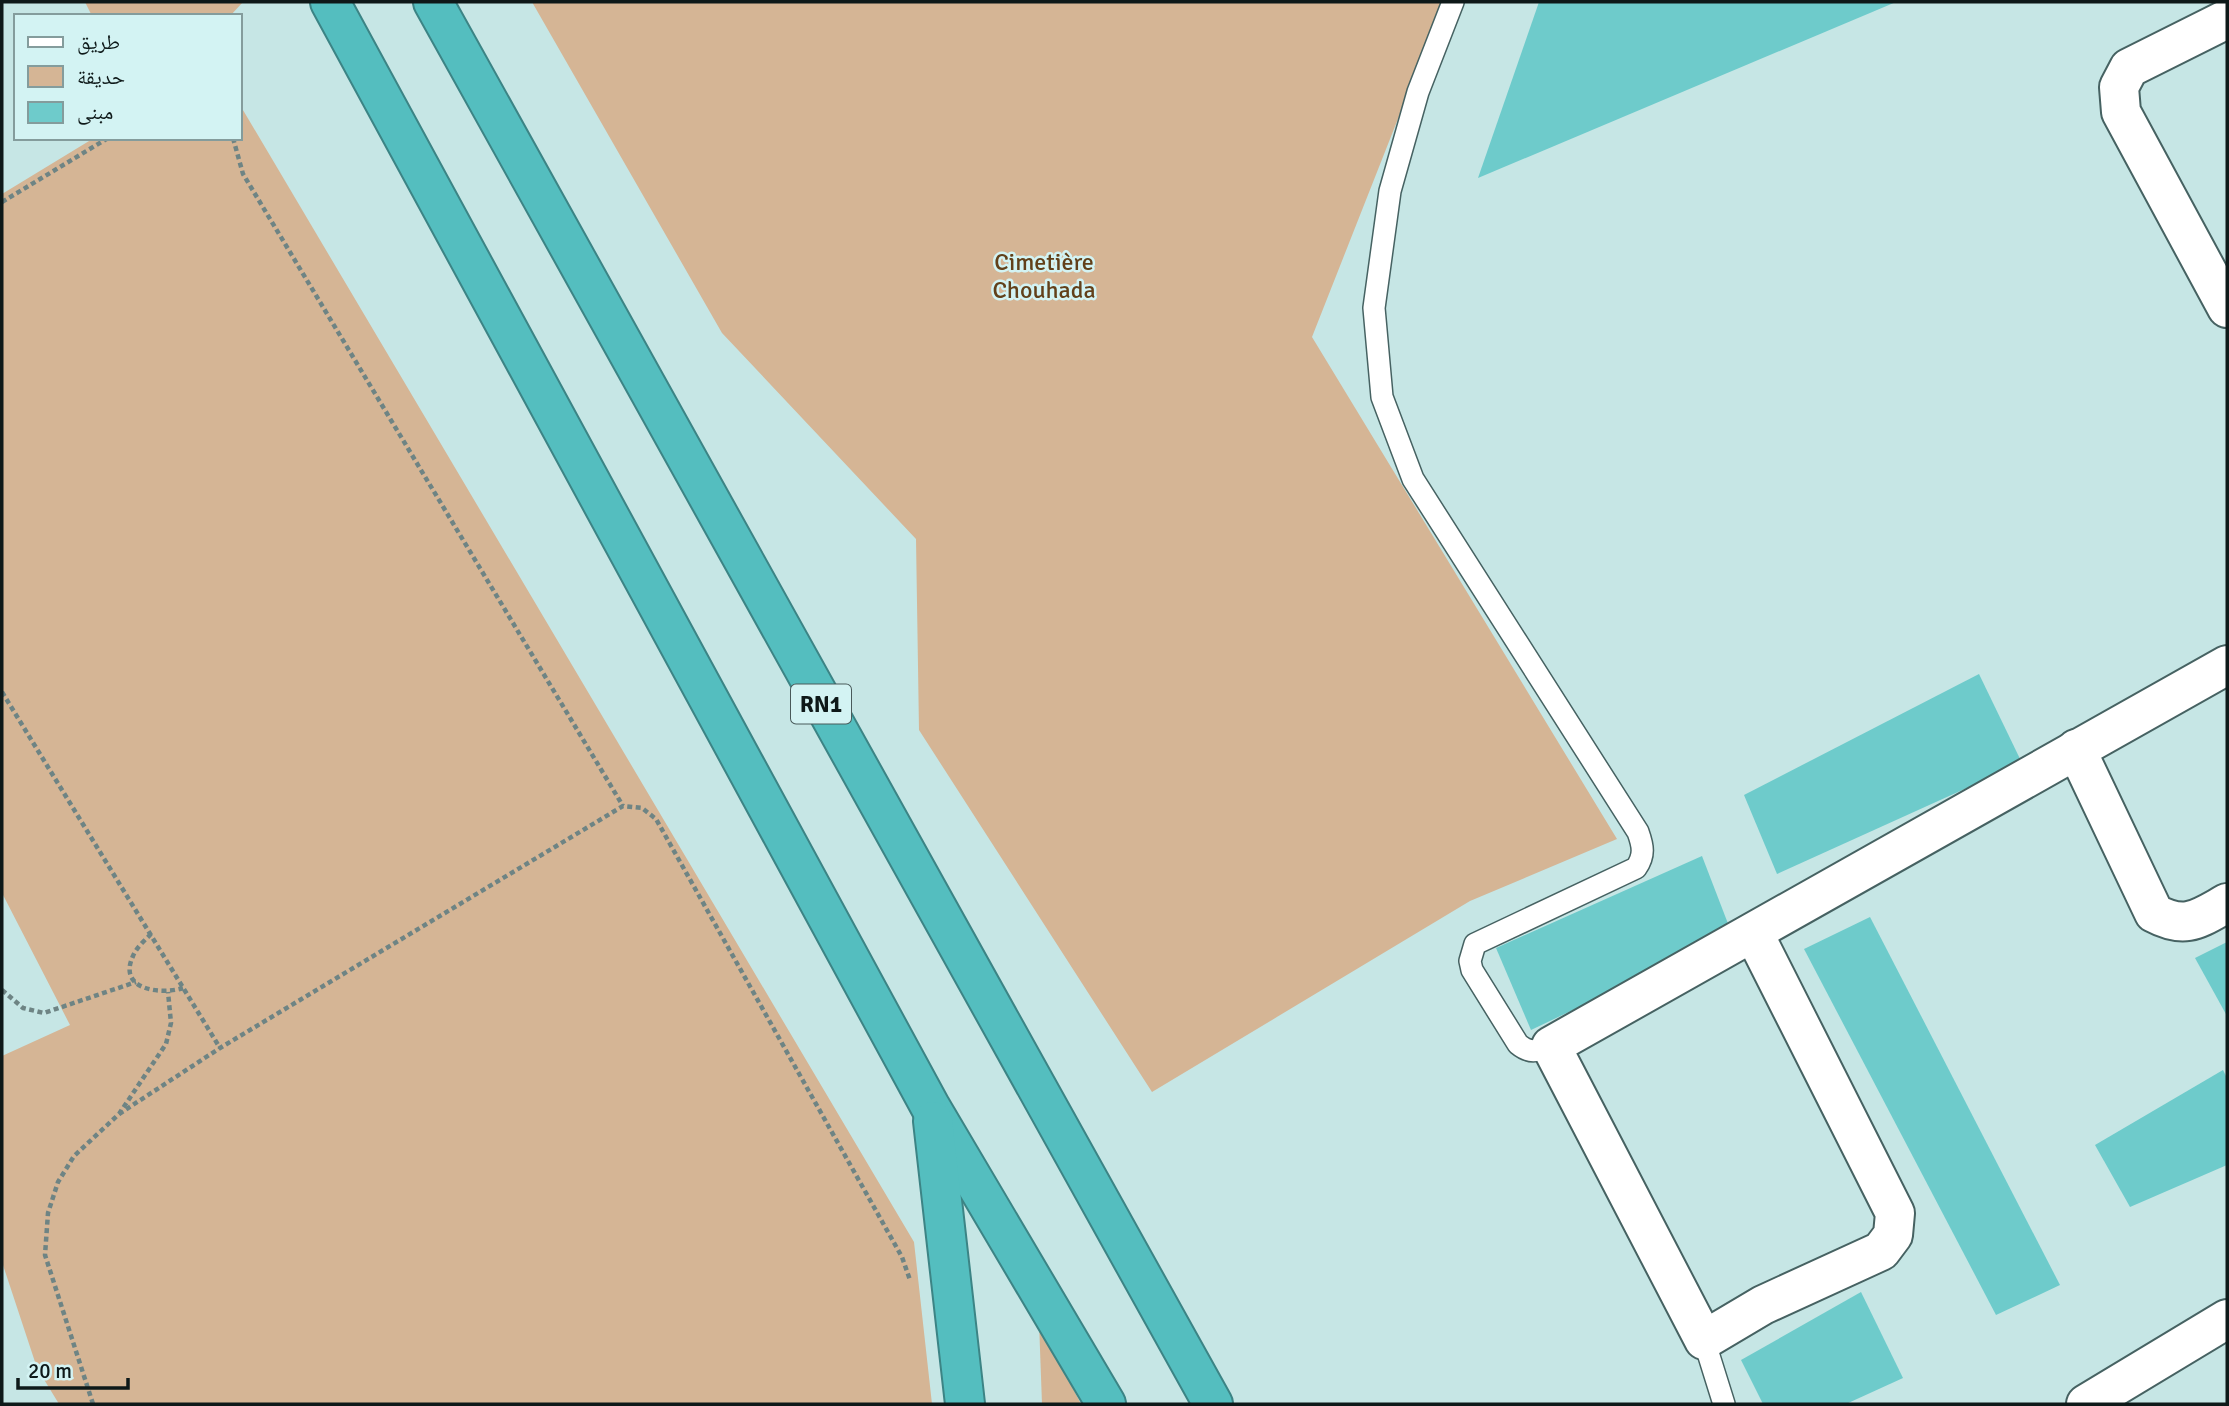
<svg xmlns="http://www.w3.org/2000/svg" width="2229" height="1406" viewBox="0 0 2229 1406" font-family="Signika,'Noto Naskh Arabic',sans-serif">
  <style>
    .green { fill: #d5b595 }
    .building { fill: #6ecbcb }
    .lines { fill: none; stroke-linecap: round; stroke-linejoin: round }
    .lane-casing { stroke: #466262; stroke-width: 24 }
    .street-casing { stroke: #466262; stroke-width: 42 }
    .highway-casing { stroke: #3c8485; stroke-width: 42 }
    .path { stroke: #6e8484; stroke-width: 4.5; stroke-dasharray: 5 3.5; stroke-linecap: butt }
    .lane { stroke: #fff; stroke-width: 21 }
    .street { stroke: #fff; stroke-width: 38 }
    .highway { stroke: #54bebf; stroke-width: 38 }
    .labels { text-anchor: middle; stroke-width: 5; stroke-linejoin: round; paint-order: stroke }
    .shield { fill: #d3f3f3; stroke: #495a5a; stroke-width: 2 }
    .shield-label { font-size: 23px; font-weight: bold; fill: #0e1919 }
    .park-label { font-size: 24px; fill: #624019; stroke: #d3f3f3 }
  </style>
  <rect width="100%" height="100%" fill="#c6e6e5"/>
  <g class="green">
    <path d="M85,2H243L230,16H92Z"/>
    <path d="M532,2H1444L1312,337L1617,839L1470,901L1152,1092L919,730L916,539L722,333Z"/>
    <path d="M240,105L914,1242L932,1404H59L37,1368L2,1262V1056L70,1025L2,893V194L94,138H240Z"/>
    <path d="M1039,1322L1081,1404H1042Z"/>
  </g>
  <g class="building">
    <path d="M1539,2H1896L1478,178Z"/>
    <path d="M1979,674L2022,763L1777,874L1744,795Z"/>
    <path d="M1702,856L1732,934L1531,1030L1496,948Z"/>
    <path d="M1870,917L2060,1285L1996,1315L1804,949Z"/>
    <path d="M2227,942V1016L2195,958Z"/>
    <path d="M2223,1070L2227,1078V1165L2130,1207L2095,1145Z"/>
    <path d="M1861,1292L1903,1378L1846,1404H1763L1741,1360Z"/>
  </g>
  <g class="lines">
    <defs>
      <g id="lane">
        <path d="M1453,2L1418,92L1390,191L1374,308L1382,397L1413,479L1638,832C1643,846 1645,855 1636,868L1475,944L1470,961L1472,970L1518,1044C1530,1054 1537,1051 1551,1046"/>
        <path d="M1704,1340L1724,1404"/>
      </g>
      <g id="street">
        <path d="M2227,19L2129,68L2119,87L2121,112L2227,308"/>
        <path d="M2076,749L2154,913C2186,930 2198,919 2227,903"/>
        <path d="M1754,934L1895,1213L1893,1235L1881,1251L1763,1305L1704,1340L1551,1046L2227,665"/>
        <path d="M2086,1404L2227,1319"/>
      </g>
      <g id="highway">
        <path d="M330,2L931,1108L1106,1404"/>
        <path d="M433,2L1213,1404"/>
        <path d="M933,1121L965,1404"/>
      </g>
    </defs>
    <use href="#lane" class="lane-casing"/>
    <use href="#street" class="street-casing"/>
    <use href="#highway" class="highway-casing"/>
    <g class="path">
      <path d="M233,138L243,174L623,806"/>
      <path d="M2,202L108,138"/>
      <path d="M2,692L220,1048"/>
      <path d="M151,934C145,940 136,948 133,956C117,990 161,995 183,988"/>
      <path d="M2,990L23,1008L44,1013L136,982"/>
      <path d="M119,1114L220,1048L623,806L642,808L656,819L902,1257L910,1280"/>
      <path d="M93,1404L45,1255L48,1213L58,1182L74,1156L119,1114L166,1044L171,1023L168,992"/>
    </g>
    <use href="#lane" class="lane"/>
    <use href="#street" class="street"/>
    <use href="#highway" class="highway"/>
  </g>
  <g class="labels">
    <rect class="shield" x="791" y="684.5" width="60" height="39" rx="5"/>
    <g class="shield-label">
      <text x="821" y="712">RN1</text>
    </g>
    <g class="park-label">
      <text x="1044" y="270">Cimetière<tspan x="1044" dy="28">Chouhada</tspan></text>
    </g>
  </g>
  <rect width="2229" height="1406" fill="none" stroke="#0e1919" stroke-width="7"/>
  <rect x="14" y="14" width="228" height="126" fill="#d3f3f3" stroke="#849c9c" stroke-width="2"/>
  <rect x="28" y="37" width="35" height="10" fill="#ffffff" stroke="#849c9c" stroke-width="2"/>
  <text x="77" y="49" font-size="21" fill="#0e1919">طريق</text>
  <rect x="28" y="66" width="35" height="21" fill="#d5b595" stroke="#849c9c" stroke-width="2"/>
  <text x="77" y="84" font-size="21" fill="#0e1919">حديقة</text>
  <rect x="28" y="102" width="35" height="21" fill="#6ecbcb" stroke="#849c9c" stroke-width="2"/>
  <text x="77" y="119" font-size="21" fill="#0e1919">مبنى</text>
  <path d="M18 1378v10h110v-10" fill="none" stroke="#0e1919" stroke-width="3.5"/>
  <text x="28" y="1378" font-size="21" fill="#0e1919" stroke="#d3f3f3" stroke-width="5" paint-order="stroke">20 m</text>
</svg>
